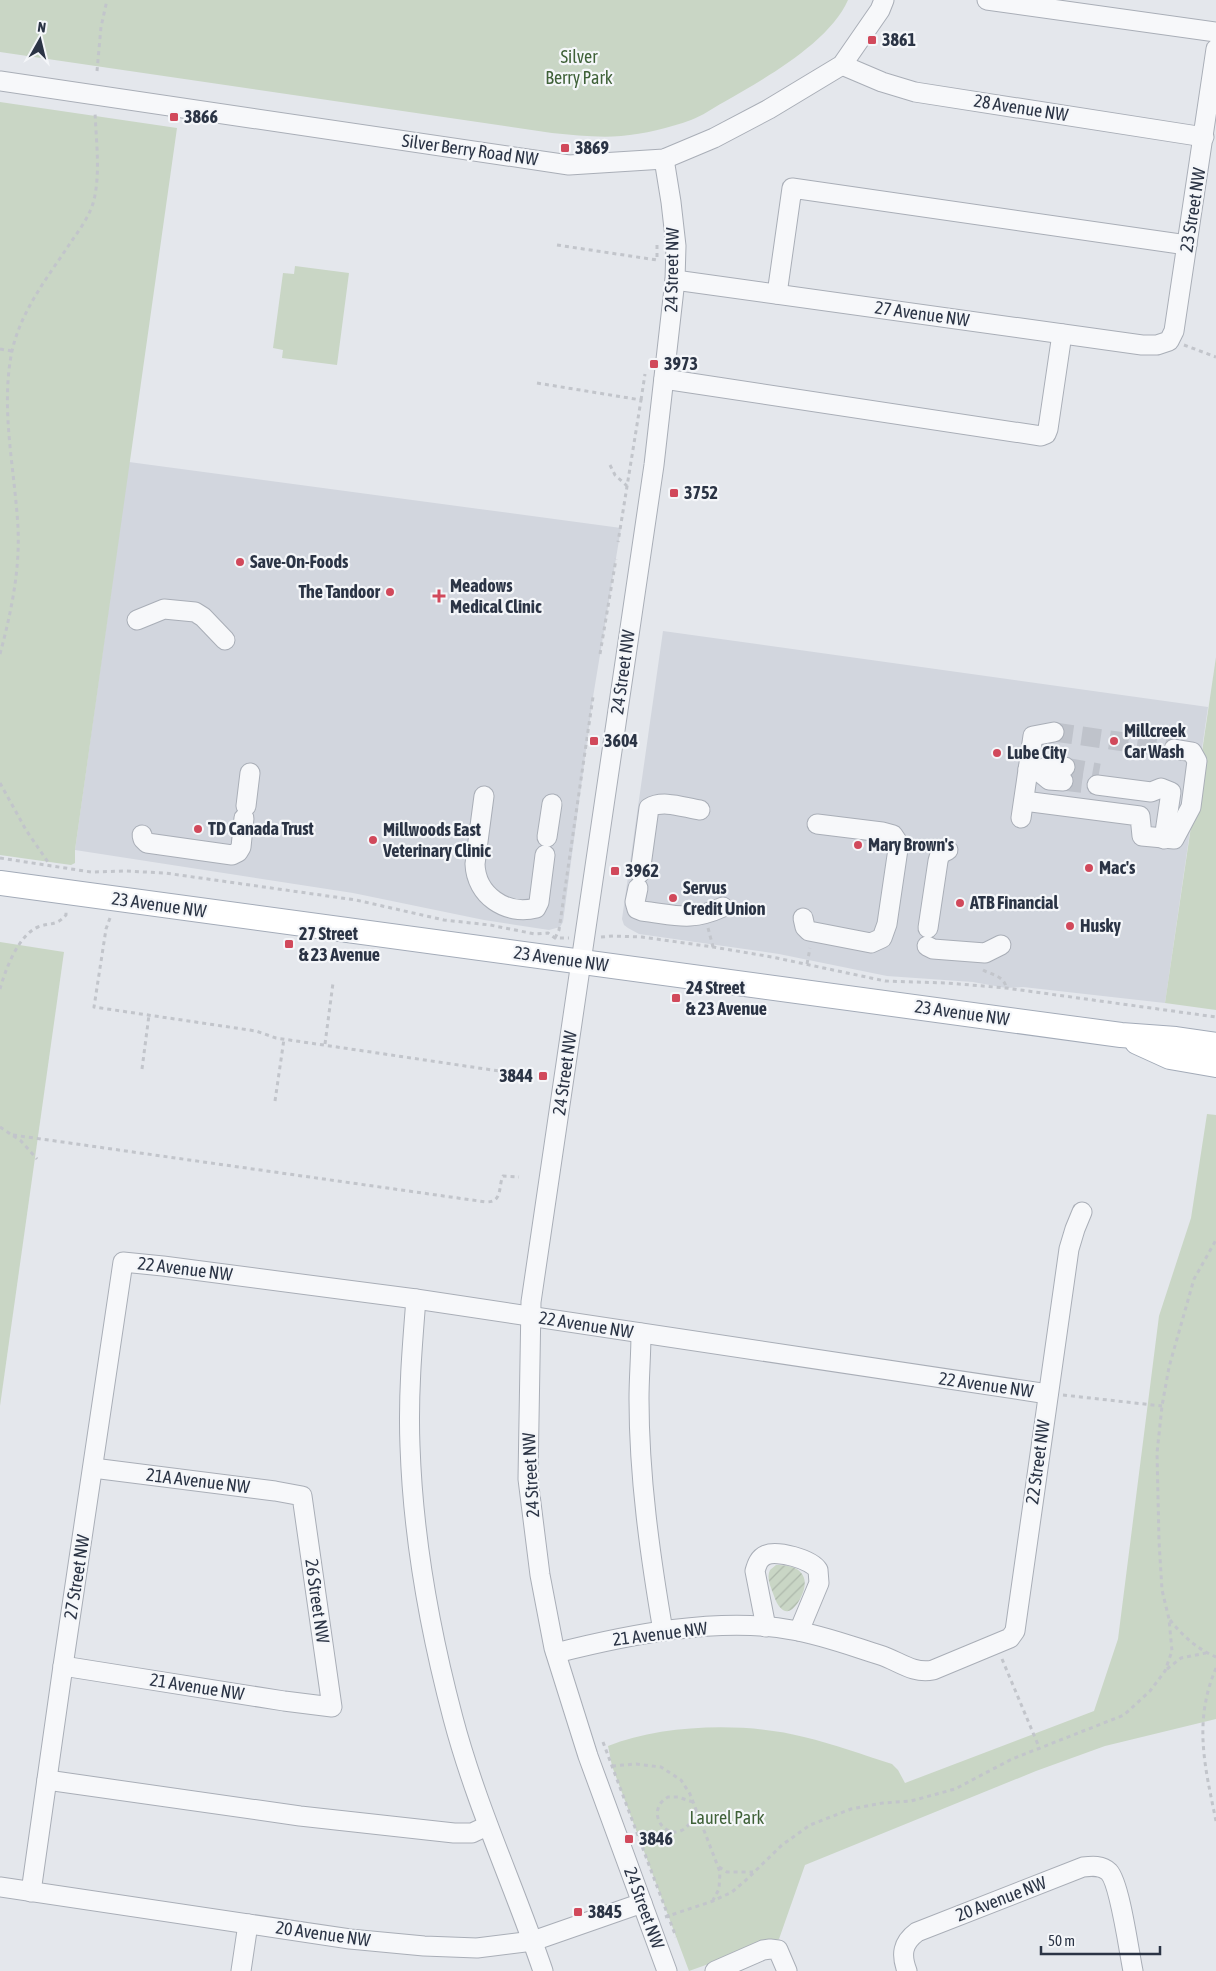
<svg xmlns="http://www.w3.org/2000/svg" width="1216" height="1971" viewBox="0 0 1216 1971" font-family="'Asap Condensed',sans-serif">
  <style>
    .built { fill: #d2d6de }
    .green { fill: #c9d6c5 }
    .garden { fill: url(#garden-furrows) }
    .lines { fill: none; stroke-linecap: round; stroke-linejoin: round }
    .minor-tunnel { stroke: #bfc3cb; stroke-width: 19; stroke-dasharray: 19 9; stroke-linecap: butt }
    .minor-casing { stroke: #a9aeb7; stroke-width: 21 }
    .major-casing { stroke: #a3abb8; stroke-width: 26 }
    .path { stroke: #c2c5cb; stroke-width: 3; stroke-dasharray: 4 4; stroke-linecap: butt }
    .minor { stroke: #f7f8fa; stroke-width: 19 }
    .major { stroke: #fff; stroke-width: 24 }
    .poi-dot { fill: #d1495b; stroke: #f4f6f9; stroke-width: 2 }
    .labels { text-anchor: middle; stroke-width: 4.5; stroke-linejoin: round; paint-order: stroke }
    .poi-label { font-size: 18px; font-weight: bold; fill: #2b3445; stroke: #f4f6f9; text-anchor: start }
    .park-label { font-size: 18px; fill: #3f6138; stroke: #f4f6f9 }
    .street-label { font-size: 18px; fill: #2b3445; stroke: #f4f6f9 }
  </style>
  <defs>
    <pattern id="garden-furrows" width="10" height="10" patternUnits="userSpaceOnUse" patternTransform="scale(1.25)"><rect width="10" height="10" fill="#c9d6c5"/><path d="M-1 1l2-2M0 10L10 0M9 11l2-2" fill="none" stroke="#adb8ab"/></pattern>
  </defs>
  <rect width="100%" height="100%" fill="#e4e7ec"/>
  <g class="built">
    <path d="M129,462L621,528L593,697L563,922L560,927L549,930L484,920L353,893L75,850Z"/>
    <path d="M663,631L1208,707L1165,1003L1023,987L1006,988L973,982L887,976L779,954L639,934L628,928L624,925L622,919Z"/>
  </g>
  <g class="green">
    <path d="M0,0H848C829,43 764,79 724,102C713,108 702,116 691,120C669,128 644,134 621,136C598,138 575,135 552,133L0,52Z"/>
    <path d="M0,102L177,128L75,850V863L71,865L0,855Z"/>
    <path d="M295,266L349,273L337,365L282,358L283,350L273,348L283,273L294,274Z"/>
    <path d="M1216,657V1010L1165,1003Z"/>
    <path d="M0,942L64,952L0,1406Z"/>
    <path d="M1207,1114L1216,1115V1719L1105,1746L1036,1771L805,1865L779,1939L689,1971L612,1766L608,1746C663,1724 747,1722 804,1737C834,1744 863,1755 892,1764L898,1770L905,1783L1094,1711L1118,1639L1159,1316L1191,1218Z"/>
  </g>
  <path class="garden" d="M776,1565C798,1564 812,1575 801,1597C792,1616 781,1616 774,1596C771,1587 766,1578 770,1570Z"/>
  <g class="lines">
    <g class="minor-tunnel">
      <path d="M1054,732L1174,749"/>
      <path d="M1065,767L1099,773"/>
      <path d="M1063,781L1097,785"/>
    </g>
    <defs>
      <g id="minor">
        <path d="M987,0L1216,32"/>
        <path d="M842,65L882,82L915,92L1204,137"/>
        <path d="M0,81L569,165L664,159L714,138L769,109L842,65L880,10L884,0"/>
        <path d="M664,159L671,202L676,246L675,280L654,465L531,1302L528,1479L540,1575L554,1648L588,1756L667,1971"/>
        <path d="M675,280L1142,345H1157L1169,341L1174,331L1216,49"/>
        <path d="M777,294L792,188L1187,245"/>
        <path d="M664,379L1041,436L1046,434L1048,429L1062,334"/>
        <path d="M137,620L164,609L195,612L203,617L225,640"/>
        <path d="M1028,769L1037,770L1052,766L1065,767"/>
        <path d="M1037,770L1049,780L1063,781"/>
        <path d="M1097,785L1151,792L1161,788L1171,792L1164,839"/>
        <path d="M484,796L475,864C476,895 506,916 536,908L539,902L545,855"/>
        <path d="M1024,801L1140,816L1142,836L1174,839L1191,807L1197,761L1192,752L1174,749"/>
        <path d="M246,806L250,773"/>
        <path d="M1021,818L1033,736L1054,732"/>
        <path d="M142,835L143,839L147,843L232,855L238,852L241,847L244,818"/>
        <path d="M547,837L552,804"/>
        <path d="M640,873L649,808C663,799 685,808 700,810"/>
        <path d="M638,888L635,902L637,909L642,911C676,915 690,922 723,907"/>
        <path d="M803,918L805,927L809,931L871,943L882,938L887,924L898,849L897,841L893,835L882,832L817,824"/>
        <path d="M928,928L938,861L940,854L948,850"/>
        <path d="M927,946L933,949L985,953L1001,945"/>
        <path d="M416,1299C412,1348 408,1397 410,1446C413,1537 430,1631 453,1718C476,1805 514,1886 543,1971"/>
        <path d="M641,1333C641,1355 639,1377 639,1399C639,1477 650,1555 663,1631"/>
        <path d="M766,1627L755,1571C757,1564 759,1558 766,1555C777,1550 811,1559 818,1570L819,1583L799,1631"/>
        <path d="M556,1653C627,1635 720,1616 792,1630C822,1635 851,1646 880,1655C899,1661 912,1674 933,1670L1010,1638L1015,1631L1069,1249L1075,1229L1082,1212"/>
        <path d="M63,1666L284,1701L332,1707L302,1496L275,1491L93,1468"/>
        <path d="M47,1780L300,1816L454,1833H472L487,1826"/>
        <path d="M0,1887L350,1939L424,1946L477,1948L533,1941L642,1903"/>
        <path d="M31,1892L63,1666L123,1262L163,1266L416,1299L1048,1394"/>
        <path d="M241,1971L248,1924"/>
        <path d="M715,1971L763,1950L770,1949L778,1950L787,1971"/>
        <path d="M907,1971C901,1955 902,1943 917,1932L1083,1867C1092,1866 1102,1865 1109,1872C1120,1884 1129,1952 1133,1971"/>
      </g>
      <g id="major">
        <path d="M0,883L1121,1035L1176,1039L1216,1045"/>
        <path d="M1137,1042L1170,1057L1216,1065"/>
      </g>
    </defs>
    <use href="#minor" class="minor-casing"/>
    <use href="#major" class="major-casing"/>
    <g class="path">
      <path d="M97,71L101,27L107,0"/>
      <path d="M557,245L657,260V242"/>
      <path d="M1184,345L1216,357"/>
      <path d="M0,349L12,351"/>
      <path d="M537,383L641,400L618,542"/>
      <path d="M641,400L645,374"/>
      <path d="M610,465L615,475L627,486"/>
      <path d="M0,654C11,613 20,571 18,528C15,470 0,409 12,351C21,311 47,278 69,245C79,230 92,214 95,195C100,169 96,139 95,112"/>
      <path d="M600,654L616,559"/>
      <path d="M0,783L26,830L50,865"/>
      <path d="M0,858L91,872L125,871L165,873L356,900L444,920L490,925L535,934L548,933L555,938H569"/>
      <path d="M110,918L106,929L94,1007L256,1031L276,1038L533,1076"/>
      <path d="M708,928L713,947"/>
      <path d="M601,937L613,936L642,937L713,947L772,957L885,981L947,983L1006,988L1216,1017"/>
      <path d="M555,938L559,930L593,697"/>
      <path d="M807,964L810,948"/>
      <path d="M983,970C992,975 1004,976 1006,987"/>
      <path d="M0,989C5,971 18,935 38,927C50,922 55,927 66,915V910"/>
      <path d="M325,1044L333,983"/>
      <path d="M142,1069L149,1015"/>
      <path d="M275,1101L284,1039"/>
      <path d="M0,1127L21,1141L37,1159"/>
      <path d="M13,1135L486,1202C503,1202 498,1187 503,1176L519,1177"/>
      <path d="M1063,1395L1162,1406"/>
      <path d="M1170,1620C1183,1636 1197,1649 1216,1657"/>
      <path d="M1002,1659L1039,1747"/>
      <path d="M1216,1668C1193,1722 1205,1767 1216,1821"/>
      <path d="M1167,1669L1181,1658L1206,1653"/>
      <path d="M603,1742L676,1937"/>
      <path d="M612,1766L636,1764L661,1767L681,1780L690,1794L720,1872L719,1889L713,1900"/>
      <path d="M693,1802L678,1797H668C638,1814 679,1858 696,1811"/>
      <path d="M719,1867L727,1872H753"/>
      <path d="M665,1917L713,1901L732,1892L746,1880L782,1845L810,1825L851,1809L883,1803L911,1801L955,1789L1012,1759L1124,1715L1150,1691L1165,1671L1172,1651L1169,1619L1162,1590L1159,1541L1157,1453L1162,1406L1169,1367L1194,1279L1216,1240"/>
    </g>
    <use href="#minor" class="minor"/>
    <use href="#major" class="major"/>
  </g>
  <g class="poi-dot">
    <rect x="867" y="35" width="10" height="10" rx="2.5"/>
    <rect x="169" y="112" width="10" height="10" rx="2.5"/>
    <rect x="560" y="143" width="10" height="10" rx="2.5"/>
    <rect x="649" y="359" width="10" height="10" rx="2.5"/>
    <rect x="669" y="488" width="10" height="10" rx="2.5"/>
    <circle cx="240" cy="562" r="5"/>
    <circle cx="390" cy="592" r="5"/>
    <path d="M436.5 588.5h5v5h5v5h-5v5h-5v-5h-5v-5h5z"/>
    <rect x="589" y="736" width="10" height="10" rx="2.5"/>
    <circle cx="1114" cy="741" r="5"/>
    <circle cx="997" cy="753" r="5"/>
    <circle cx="198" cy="829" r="5"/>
    <circle cx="373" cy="840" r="5"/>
    <circle cx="858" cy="845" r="5"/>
    <circle cx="1089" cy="868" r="5"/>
    <rect x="610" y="866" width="10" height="10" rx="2.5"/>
    <circle cx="673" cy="898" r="5"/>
    <circle cx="960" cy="903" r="5"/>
    <circle cx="1070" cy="926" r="5"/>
    <rect x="284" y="939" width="10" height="10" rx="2.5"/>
    <rect x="671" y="993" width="10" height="10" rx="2.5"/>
    <rect x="538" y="1071" width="10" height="10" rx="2.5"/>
    <rect x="624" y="1834" width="10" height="10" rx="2.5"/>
    <rect x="573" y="1907" width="10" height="10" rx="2.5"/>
  </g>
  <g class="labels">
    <g class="poi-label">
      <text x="882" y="46">3861</text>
      <text x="184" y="123">3866</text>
      <text x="575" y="154">3869</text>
      <text x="664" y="370">3973</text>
      <text x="684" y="499">3752</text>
      <text x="250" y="568">Save-On-Foods</text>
      <text x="450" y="592">Meadows<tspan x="450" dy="21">Medical Clinic</tspan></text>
      <text x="380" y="598" text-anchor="end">The Tandoor</text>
      <text x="1124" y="737">Millcreek<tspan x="1124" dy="21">Car Wash</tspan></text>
      <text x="604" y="747">3604</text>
      <text x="1007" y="759">Lube City</text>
      <text x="208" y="835">TD Canada Trust</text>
      <text x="383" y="836">Millwoods East<tspan x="383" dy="21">Veterinary Clinic</tspan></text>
      <text x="868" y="851">Mary Brown's</text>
      <text x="1099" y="874">Mac's</text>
      <text x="625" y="877">3962</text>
      <text x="683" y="894">Servus<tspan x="683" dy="21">Credit Union</tspan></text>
      <text x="970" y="909">ATB Financial</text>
      <text x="1080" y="932">Husky</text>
      <text x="299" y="940">27 Street<tspan x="299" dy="21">&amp; 23 Avenue</tspan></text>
      <text x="686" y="994">24 Street<tspan x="686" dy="21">&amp; 23 Avenue</tspan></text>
      <text x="533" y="1082" text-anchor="end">3844</text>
      <text x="639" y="1845">3846</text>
      <text x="588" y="1918">3845</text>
    </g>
    <g class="park-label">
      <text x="579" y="63">Silver<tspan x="579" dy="21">Berry Park</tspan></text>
      <text x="727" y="1824">Laurel Park</text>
    </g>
    <g class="street-label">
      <text transform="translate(1021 108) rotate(9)" y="6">28 Avenue NW</text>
      <text transform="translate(470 150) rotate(8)" y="6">Silver Berry Road NW</text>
      <text transform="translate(1193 210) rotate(-81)" y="6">23 Street NW</text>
      <text transform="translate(672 270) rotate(-89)" y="6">24 Street NW</text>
      <text transform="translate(922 314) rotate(8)" y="6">27 Avenue NW</text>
      <text transform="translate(623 672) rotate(-82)" y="6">24 Street NW</text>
      <text transform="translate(159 905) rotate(8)" y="6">23 Avenue NW</text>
      <text transform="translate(561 959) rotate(8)" y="6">23 Avenue NW</text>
      <text transform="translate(962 1013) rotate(8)" y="6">23 Avenue NW</text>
      <text transform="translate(565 1073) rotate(-82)" y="6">24 Street NW</text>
      <text transform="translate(185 1269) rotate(7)" y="6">22 Avenue NW</text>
      <text transform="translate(586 1325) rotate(9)" y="6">22 Avenue NW</text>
      <text transform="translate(986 1385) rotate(8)" y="6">22 Avenue NW</text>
      <text transform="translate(1038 1462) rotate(-82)" y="6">22 Street NW</text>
      <text transform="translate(531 1475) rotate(-93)" y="6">24 Street NW</text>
      <text transform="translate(198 1481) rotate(7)" y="6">21A Avenue NW</text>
      <text transform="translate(77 1577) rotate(-81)" y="6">27 Street NW</text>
      <text transform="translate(317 1601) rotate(82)" y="6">26 Street NW</text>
      <text transform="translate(660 1634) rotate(-7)" y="6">21 Avenue NW</text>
      <text transform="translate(197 1687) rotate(9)" y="6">21 Avenue NW</text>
      <text transform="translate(1001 1899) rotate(-21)" y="6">20 Avenue NW</text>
      <text transform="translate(644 1908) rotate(70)" y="6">24 Street NW</text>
      <text transform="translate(323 1934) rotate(8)" y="6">20 Avenue NW</text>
    </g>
  </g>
  <g transform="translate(40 40) rotate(8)" stroke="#f4f6f9" stroke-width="4" paint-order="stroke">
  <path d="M0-4L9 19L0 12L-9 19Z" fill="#2b3445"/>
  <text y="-8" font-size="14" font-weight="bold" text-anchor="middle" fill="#2b3445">N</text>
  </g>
  <path d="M1041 1946v8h119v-8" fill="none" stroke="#2b3445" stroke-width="2.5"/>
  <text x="1048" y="1946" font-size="15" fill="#2b3445" stroke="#f4f6f9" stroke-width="4" paint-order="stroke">50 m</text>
</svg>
